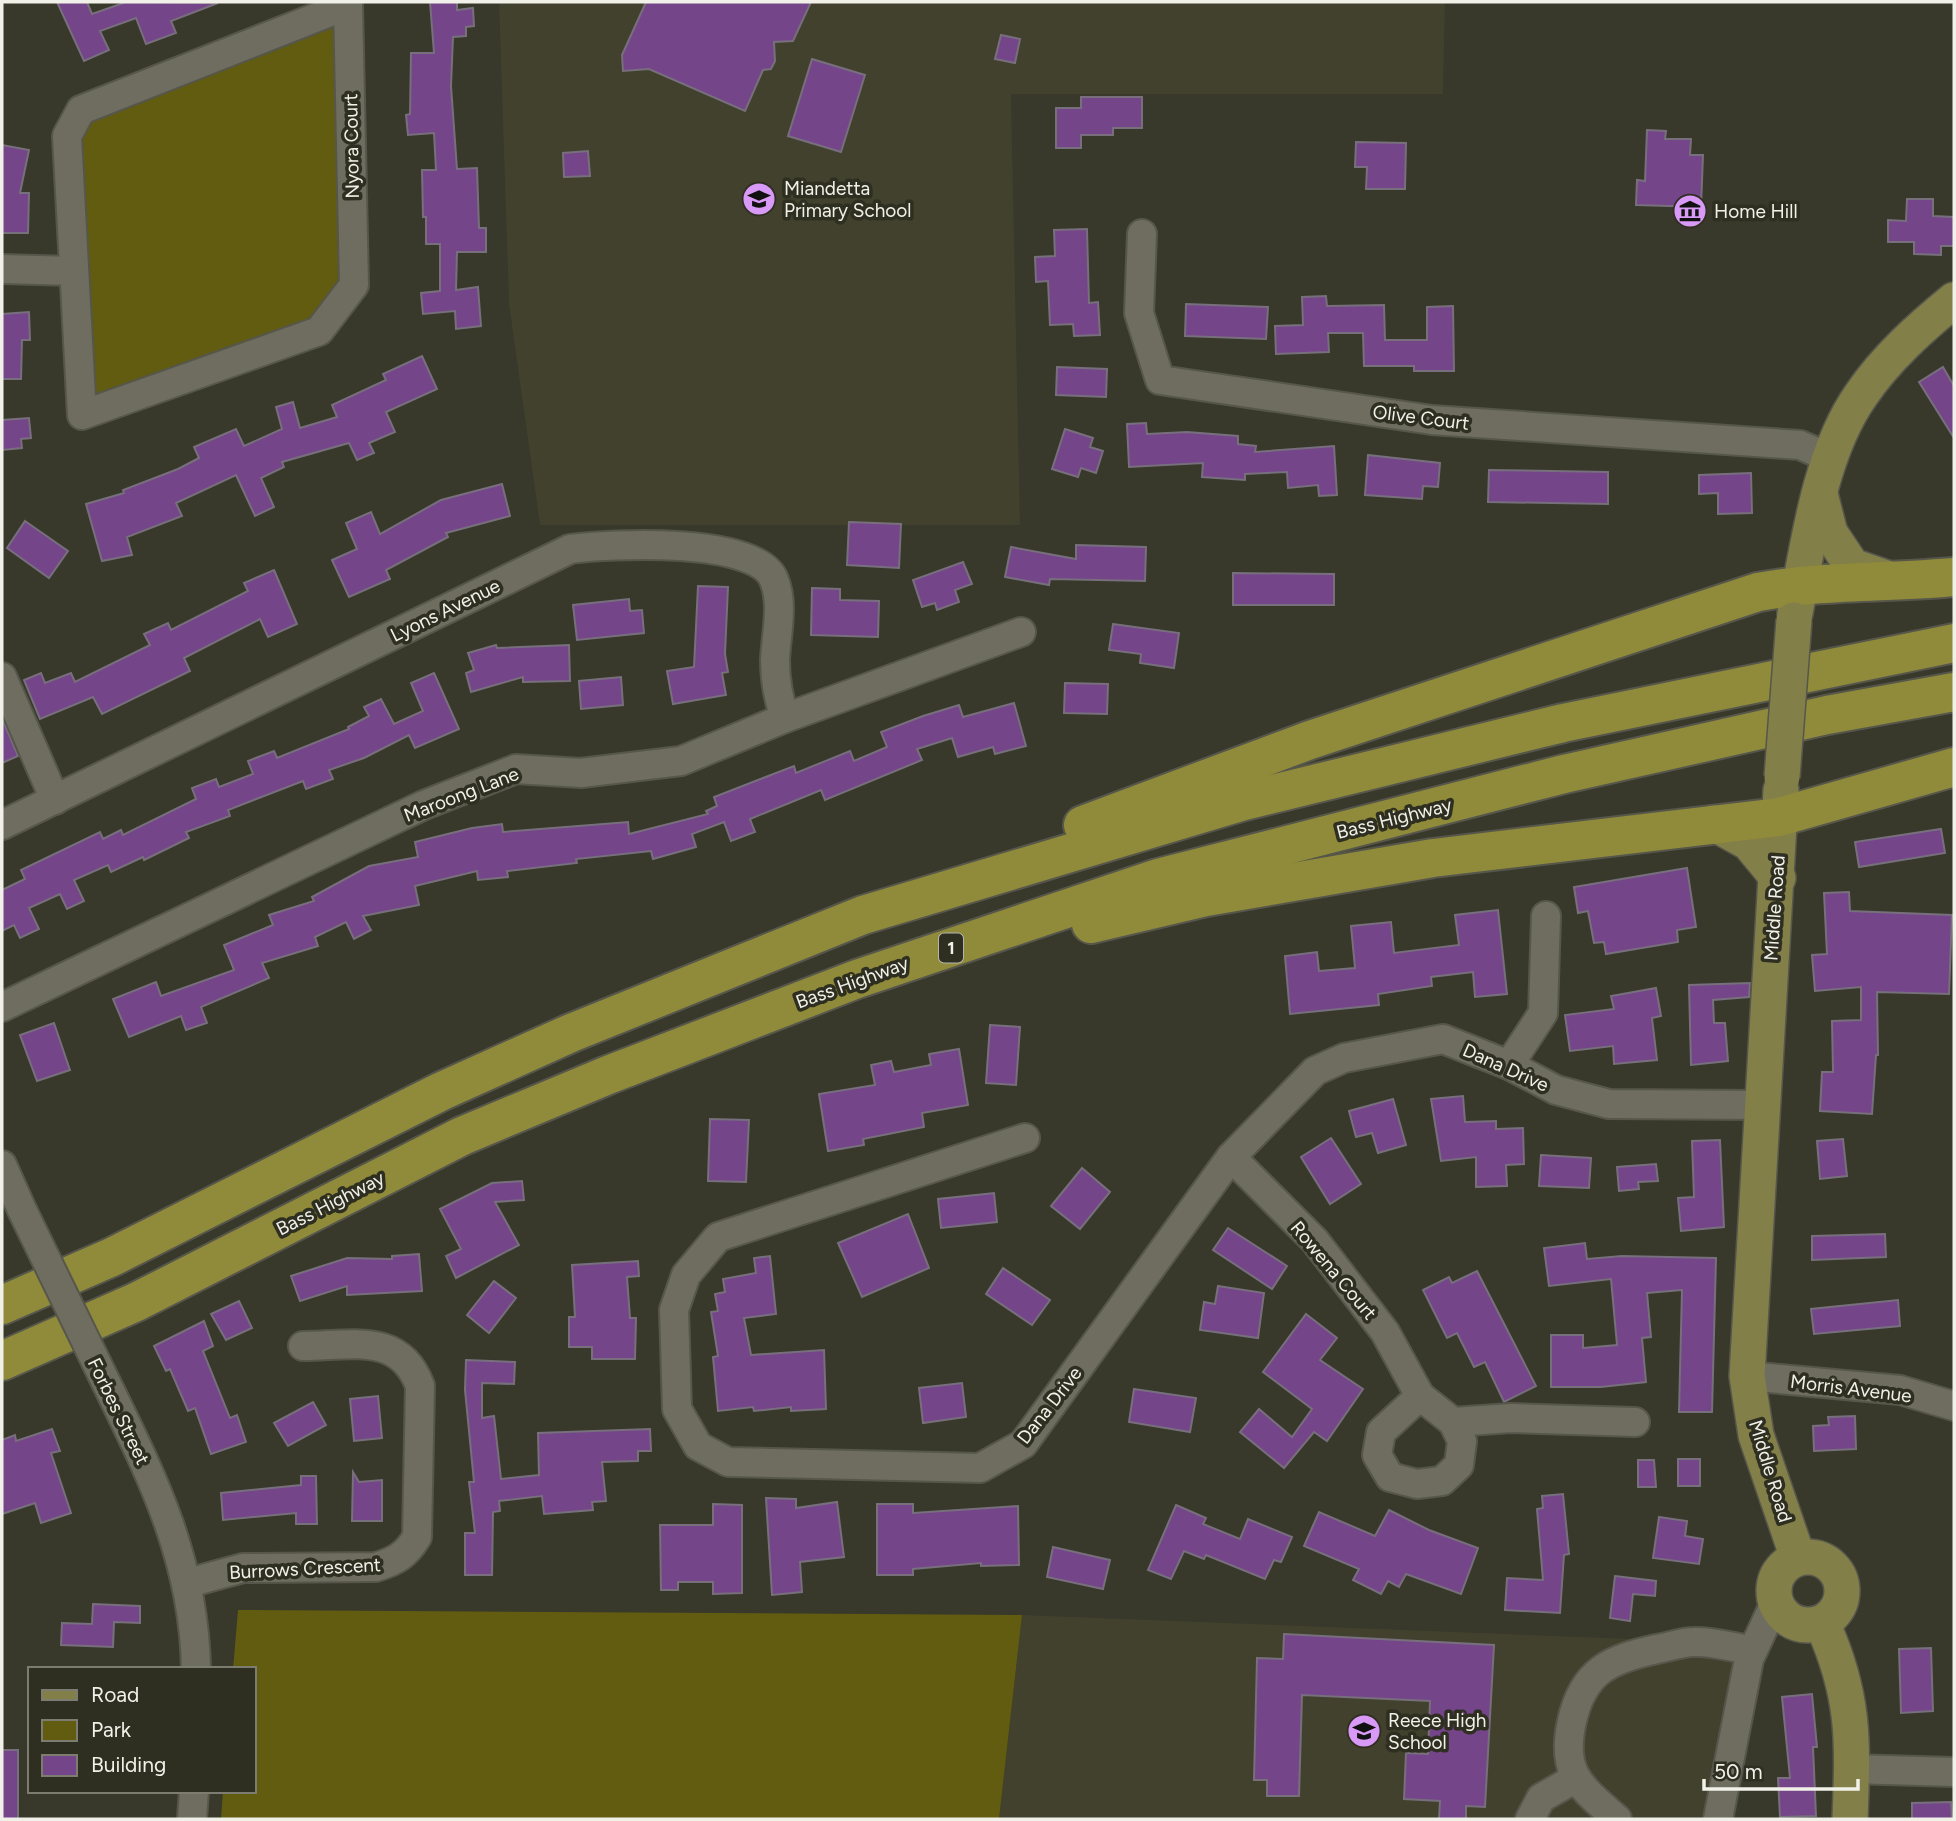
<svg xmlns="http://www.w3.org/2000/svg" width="1956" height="1821" viewBox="0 0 1956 1821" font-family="Figtree,sans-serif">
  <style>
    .built { fill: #42412e }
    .green { fill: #615c10 }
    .building { fill: #75458a; stroke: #776f7c; stroke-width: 2 }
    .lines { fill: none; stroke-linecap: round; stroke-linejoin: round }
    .minor-casing { stroke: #56564b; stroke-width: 32 }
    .major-casing { stroke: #56564b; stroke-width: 38 }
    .highway-casing { stroke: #56564b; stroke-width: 42 }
    .minor { stroke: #6e6d5f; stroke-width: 28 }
    .major { stroke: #827f49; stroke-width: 35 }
    .highway { stroke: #908b3a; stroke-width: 38 }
    .minor-bridge-casing { stroke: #56564b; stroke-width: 32; stroke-linecap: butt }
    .major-bridge-casing { stroke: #56564b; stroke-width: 38; stroke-linecap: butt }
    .minor-bridge { stroke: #6e6d5f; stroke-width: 28 }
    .major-bridge { stroke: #827f49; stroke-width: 35 }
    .labels { text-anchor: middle; stroke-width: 7; stroke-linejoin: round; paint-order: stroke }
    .shield { fill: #2e2e21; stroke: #b6b6ad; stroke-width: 2 }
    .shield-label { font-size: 18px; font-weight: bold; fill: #f1f1e9 }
    .street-label { font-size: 19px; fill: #f1f1e9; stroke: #2e2e21 }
    .poi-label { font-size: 19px; fill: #f1f1e9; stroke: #2e2e21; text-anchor: start }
  </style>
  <rect width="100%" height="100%" fill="#38382b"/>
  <g class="built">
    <path d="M499,2H1445L1443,94H1011L1020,525H540L509,304Z"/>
    <path d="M1022,1615L1736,1643L1703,1819H999Z"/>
  </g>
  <g class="green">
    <path d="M340,18L346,281L313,327L91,403L73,140L92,113Z"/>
    <path d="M238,1610L1022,1615L999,1819H221L223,1791H254V1669H233Z"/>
  </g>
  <g class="building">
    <path d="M57,2H87L92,14L126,2L218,3L171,21L176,33L146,44L136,18L100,31L109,50L84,61Z"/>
    <path d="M430,2H457V10L473,8L474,26L466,27V36L453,37L451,86L457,169L477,168L479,228H486V252H457L456,290L478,287L481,326L456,329L455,311L423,314L421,293L440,291V244H426V217H423L422,170H436L434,133L408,135L406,115L410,114L411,53H434Z"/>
    <path d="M646,2H811L793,41L774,42L775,61L771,69L763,70L745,111L649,69L623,71L622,55Z"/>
    <path d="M1001,35L1020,39L1015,63L995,59Z"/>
    <path d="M812,59L865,75L841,152L788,136Z"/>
    <path d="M1081,97H1142V128H1113V135H1081V148H1056V108H1081Z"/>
    <path d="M1647,130L1666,131L1665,139H1691L1690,155H1703L1701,207L1636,205L1637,180L1645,181Z"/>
    <path d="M1356,142L1406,143L1405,189H1366L1367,167H1355Z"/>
    <path d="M2,145L29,150L20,193H29L28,233H2Z"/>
    <path d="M588,151L590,176L564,177L563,153Z"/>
    <path d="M1907,199H1933V216L1954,217V246H1941V255L1914,254V242H1888V220L1906,221Z"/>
    <path d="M1087,229L1089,303L1098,302L1100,335L1074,336L1073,324L1050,325L1048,281L1036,282L1035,257L1055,256L1054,230Z"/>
    <path d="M1326,296L1327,306L1384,305L1385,340H1427V307L1453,306L1454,371H1414V366H1364L1363,333H1328L1329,352L1276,354L1275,326L1303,325L1302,297Z"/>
    <path d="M1186,304L1268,307L1266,339L1185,336Z"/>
    <path d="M29,312L30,340H22L21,379H2V314Z"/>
    <path d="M422,356L437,389L386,412L395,432L369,443L374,453L357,460L349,443L282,462L284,467L261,478L274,507L255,516L236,475L176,503L182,516L127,537L132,555L102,561L86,504L124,493L123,490L178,469L199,458L194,447L236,429L244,446L282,429L276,407L293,402L300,428L337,417L332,405L386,380L383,374Z"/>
    <path d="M1057,367L1107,369L1106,397L1056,395Z"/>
    <path d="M1943,367L1954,386V438L1919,382Z"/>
    <path d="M29,418L31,438L21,439L22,448L2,450V420Z"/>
    <path d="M1146,423L1147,434L1187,432L1238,436V444L1256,446L1255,452L1334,446L1337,495L1319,496L1318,485L1288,488L1287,472L1245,474V480L1202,477L1203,463L1129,467L1127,424Z"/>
    <path d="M1065,429L1093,438L1090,447L1103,451L1096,473L1081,468L1078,477L1052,469Z"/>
    <path d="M1368,455L1440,463L1438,487L1423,486L1422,499L1365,495Z"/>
    <path d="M1489,470L1608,472V504L1488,502Z"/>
    <path d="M1751,473L1752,513L1718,514V493L1699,494V475Z"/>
    <path d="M502,484L510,516L446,533L448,537L386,570L390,579L349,597L332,560L357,549L346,523L371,512L380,534L441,500Z"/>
    <path d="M25,521L68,551L49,578L7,548Z"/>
    <path d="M849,522L901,524L899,568L847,565Z"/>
    <path d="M1076,545L1146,547L1145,581L1050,579L1049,585L1005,577L1011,547L1076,559Z"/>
    <path d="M963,562L972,584L955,590L959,602L937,610L935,603L922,607L913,580Z"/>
    <path d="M274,570L297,624L268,637L260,619L184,658L190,671L102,714L93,697L40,719L24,680L41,673L45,683L71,673L75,682L150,645L144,634L168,623L171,630L248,591L244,583Z"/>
    <path d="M1233,573L1334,574V605H1233Z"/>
    <path d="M698,586L728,587L725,654L728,672L722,673L726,695L673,704L667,671L694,667Z"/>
    <path d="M812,588L840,589V600L879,601L878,637L811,635Z"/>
    <path d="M629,599L630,611L642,610L644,633L577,640L573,605Z"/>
    <path d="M1113,624L1179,633L1174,668L1140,663L1141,654L1109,650Z"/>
    <path d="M496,645L497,648L569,645L570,681L523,682V677L471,692L466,673L474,670L468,653Z"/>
    <path d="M434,673L459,729L415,748L409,735L364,758L329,770L333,779L306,789L303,781L228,810L230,816L186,832L189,838L144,860L143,857L111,872L108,865L74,880L84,901L67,909L60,894L29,908L39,929L20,938L14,925L2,931V890L25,879L21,870L100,832L103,839L121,830L123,835L196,799L192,788L216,779L219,787L253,774L248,761L274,751L277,758L349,729L348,727L369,716L364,707L381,699L394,724L423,711L411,683Z"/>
    <path d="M621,677L623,705L581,709L579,681Z"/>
    <path d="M1065,683L1108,684L1107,714L1064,713Z"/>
    <path d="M1014,703L1026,746L995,754L993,747L958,757L952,738L917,749L922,760L825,800L821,790L750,819L755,832L731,841L724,822L692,834L696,847L653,859L651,851L576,859L577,863L507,871L508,877L478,880L477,871L415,886L419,905L363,916L371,930L354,939L346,922L315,937L318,946L262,963L269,978L201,1007L207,1023L186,1030L181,1016L129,1037L113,999L156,982L161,996L234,970L224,945L273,925L269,915L314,901L312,897L369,866L418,857L415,842L472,828L502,824L503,832L628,822L629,834L708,814L706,811L717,806L714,797L794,766L796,773L850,751L854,761L887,747L881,732L923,716L959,705L963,717Z"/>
    <path d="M2,718L18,756L2,763Z"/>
    <path d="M1941,829L1945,853L1859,867L1855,842Z"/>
    <path d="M1687,868L1696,927L1677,930L1678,942L1606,954L1604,942L1594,943L1588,911L1578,913L1574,887Z"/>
    <path d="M1849,892L1850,911L1952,915L1949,994L1877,992L1878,1055H1876L1872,1114L1820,1111L1822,1072H1833L1832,1021L1861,1020V987L1815,991L1812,955L1827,954L1824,893Z"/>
    <path d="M1498,910L1507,994L1475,997L1473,972L1431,977L1432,986L1378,994L1379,1005L1290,1014L1285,956L1317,952L1319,971L1355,968L1351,926L1391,922L1394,953L1459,945L1455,915Z"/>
    <path d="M1750,983L1749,997L1713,1000L1714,1023H1725L1728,1061L1691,1065L1689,985Z"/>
    <path d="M1656,988L1661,1016L1652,1018L1657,1060L1614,1064L1613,1046L1570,1051L1565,1015L1614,1009L1611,996Z"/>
    <path d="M54,1023L70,1070L37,1081L20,1035Z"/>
    <path d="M990,1025L1020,1027L1016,1085L986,1083Z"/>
    <path d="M959,1049L968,1105L922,1113L924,1127L863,1139L864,1145L828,1151L819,1094L875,1085L871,1065L891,1061L894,1072L931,1065L929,1054Z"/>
    <path d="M1463,1096L1465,1122L1496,1121V1129L1523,1128L1524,1164L1506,1165L1507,1186L1476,1187V1157L1441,1161L1431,1099Z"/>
    <path d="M1393,1099L1406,1145L1378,1153L1372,1133L1356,1137L1349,1111Z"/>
    <path d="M710,1119L749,1120L746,1182L708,1181Z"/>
    <path d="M1331,1138L1361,1184L1330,1204L1301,1157Z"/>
    <path d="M1843,1139L1847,1176L1820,1179L1817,1141Z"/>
    <path d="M1720,1140L1724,1227L1681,1231L1678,1198L1694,1197L1692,1141Z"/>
    <path d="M1541,1155L1591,1158L1589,1188L1539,1186Z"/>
    <path d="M1656,1164L1658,1181L1638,1182L1639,1189L1619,1191L1617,1167Z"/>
    <path d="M1082,1168L1110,1192L1080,1229L1051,1206Z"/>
    <path d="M522,1181L524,1200L495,1202L519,1245L456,1278L446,1256L461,1249L440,1209L492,1183Z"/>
    <path d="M994,1193L997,1222L941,1228L938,1199Z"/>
    <path d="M908,1214L929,1268L862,1297L838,1243Z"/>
    <path d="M1228,1228L1287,1266L1272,1289L1213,1250Z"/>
    <path d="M1885,1234L1886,1257L1812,1260V1236Z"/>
    <path d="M1585,1243L1587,1259L1622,1256L1716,1258L1712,1412H1679L1682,1290L1647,1293L1651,1337L1642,1338L1646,1382L1601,1387H1551V1335H1583V1348L1617,1345L1611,1279L1549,1286L1544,1248Z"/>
    <path d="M419,1254L422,1291L347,1295V1286L300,1301L291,1276L347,1258L392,1259V1256Z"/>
    <path d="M770,1256L776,1314L744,1318L751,1355L824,1350L826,1409L791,1411V1407L754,1411L753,1407L718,1411L713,1357L718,1356L711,1312L718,1311L715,1294L725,1292L723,1279L756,1273L754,1258Z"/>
    <path d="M638,1261L639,1276L627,1277L630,1318H636L635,1359H592V1347H569V1317H575L572,1265Z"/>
    <path d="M1003,1268L1050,1300L1032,1325L986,1294Z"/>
    <path d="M1477,1271L1536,1386L1504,1402L1485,1362L1474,1367L1457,1333L1447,1338L1423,1290L1449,1277L1452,1283Z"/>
    <path d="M494,1281L516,1298L489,1333L467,1315Z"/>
    <path d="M1218,1286L1264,1293L1258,1338L1200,1330L1204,1302L1215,1304Z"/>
    <path d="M1898,1300L1900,1326L1814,1334L1811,1309Z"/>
    <path d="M239,1301L252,1328L226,1340L211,1314Z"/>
    <path d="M1306,1314L1337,1338L1320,1360L1363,1389L1327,1441L1314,1432L1284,1468L1240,1432L1259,1409L1292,1437L1312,1409L1263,1372Z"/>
    <path d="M204,1321L213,1346L203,1351L230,1418L237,1415L246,1442L211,1454L195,1408L188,1411L170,1369L166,1371L154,1346Z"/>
    <path d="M466,1360L515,1362L514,1384L482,1383V1418L494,1416L501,1479L539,1475L538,1433L650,1429L651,1451H638V1461L602,1462L606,1501L592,1502L593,1510L544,1514L542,1496L499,1501L500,1511L493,1512L492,1575H465V1533H475L469,1482H474L465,1390Z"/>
    <path d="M962,1383L966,1417L923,1423L919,1388Z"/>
    <path d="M1134,1389L1196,1398L1190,1432L1129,1422Z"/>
    <path d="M378,1396L382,1438L354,1441L350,1399Z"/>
    <path d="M313,1402L326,1425L288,1446L274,1423Z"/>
    <path d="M1855,1416L1856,1449L1814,1451L1813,1426L1829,1425L1828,1417Z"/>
    <path d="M52,1429L60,1451L51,1453L71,1513L41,1523L35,1503L2,1514V1440L15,1435L16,1441Z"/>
    <rect x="1678" y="1459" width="22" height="27"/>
    <path d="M1638,1460H1654L1656,1487H1638Z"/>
    <path d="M353,1472L359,1482L382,1480V1521H352Z"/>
    <path d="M301,1476H316L317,1524H296V1513L223,1520L221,1493L301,1485Z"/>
    <path d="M1563,1494L1569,1554L1564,1555L1560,1613L1505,1610L1507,1578L1543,1580L1537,1509L1543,1508L1542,1496Z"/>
    <path d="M766,1498L796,1499V1508L837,1502L844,1557L800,1562L802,1592L772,1595Z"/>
    <path d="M713,1504L742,1505V1593L713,1594V1582H678V1590H661L660,1525H713Z"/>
    <path d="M877,1504H913V1513L1018,1506L1019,1565L981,1566V1563L913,1569V1575H877Z"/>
    <path d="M1176,1505L1206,1518L1203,1524L1240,1539L1248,1519L1292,1537L1281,1562L1274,1560L1265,1579L1206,1555L1204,1559L1184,1551L1171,1579L1148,1570Z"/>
    <path d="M1389,1510L1429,1530L1478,1548L1461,1594L1406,1574L1399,1587L1388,1581L1381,1594L1353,1580L1359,1569L1304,1546L1319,1512L1375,1536Z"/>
    <path d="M1659,1517L1687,1521L1685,1536L1703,1539L1699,1564L1653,1558Z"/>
    <path d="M1053,1547L1110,1560L1103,1589L1047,1577Z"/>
    <path d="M1615,1576L1656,1581L1655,1596L1633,1594L1630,1621L1610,1618Z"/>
    <path d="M93,1604L140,1606V1623L114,1622L113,1647L61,1645L62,1623L92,1624Z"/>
    <path d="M1284,1634L1494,1645L1485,1807L1466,1806V1819H1439L1440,1801L1404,1799L1406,1753L1428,1754L1430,1701L1302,1695L1299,1796H1267V1780H1254L1257,1658L1283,1659Z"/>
    <path d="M1931,1648L1933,1711L1901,1713L1899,1649Z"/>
    <path d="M1812,1694L1817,1747H1813L1816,1816L1780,1817L1778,1778H1790L1782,1697Z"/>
    <rect x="2" y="1750" width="16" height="69"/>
    <path d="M1951,1802L1952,1819H1912V1803Z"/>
  </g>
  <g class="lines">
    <defs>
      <g id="minor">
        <path d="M348,5L354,285L319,331L82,415L67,136L81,110Z"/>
        <path d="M1142,234L1139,313L1160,380L1432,420L1800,445L1830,458"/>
        <path d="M2,269L74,271"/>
        <path d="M2,677L55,800"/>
        <path d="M2,825L570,549C609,544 758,536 774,580C784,604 776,635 775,660C775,681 778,698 785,718"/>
        <path d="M2,1007L424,805L516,769L581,773L681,761L785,718L1021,632"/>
        <path d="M1509,1065L1543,1013L1546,916"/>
        <path d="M1025,1138L718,1237L686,1275L674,1310L677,1409L698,1446L728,1462L980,1468L1023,1444L1231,1157L1315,1071L1344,1058L1443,1039L1509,1065L1556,1090L1609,1104L1760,1105"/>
        <path d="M1231,1157L1315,1241L1385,1332L1420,1396L1453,1422L1462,1441L1459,1465L1442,1481L1417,1484L1390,1477L1377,1455L1381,1432L1420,1396"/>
        <path d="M2,1165L22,1210"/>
        <path d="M98,1366C147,1467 194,1553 196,1669"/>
        <path d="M1747,1376L1900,1390L1954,1406"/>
        <path d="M1453,1422L1511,1418L1635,1422"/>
        <path d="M188,1583L243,1568L376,1567C396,1561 406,1555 417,1537L420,1386C400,1331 350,1346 303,1346"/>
        <path d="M1852,1769L1954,1772"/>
        <path d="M192,1819L194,1791"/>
        <path d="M1530,1819L1541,1798L1576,1778"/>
        <path d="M1617,1819C1581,1787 1560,1774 1572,1721C1583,1671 1610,1659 1657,1649C1669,1647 1682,1642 1694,1642C1713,1641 1734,1648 1752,1650"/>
        <path d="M1718,1819L1749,1659L1775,1603"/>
      </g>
      <g id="major">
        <path d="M1820,494L1830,533L1852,566L1895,581"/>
        <path d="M1795,613C1808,544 1820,453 1861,395C1886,358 1920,328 1954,300"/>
        <path d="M1781,790L1747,1376L1756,1435L1798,1558"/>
        <path d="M1713,823L1749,843L1778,878"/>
        <circle cx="1808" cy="1591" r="34"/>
        <path d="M1822,1623C1855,1696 1853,1741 1850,1819"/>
      </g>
      <g id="highway">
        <path d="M1083,825L1310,740L1758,592C1822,580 1889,583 1954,577"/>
        <path d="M1091,924L1206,897L1433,858L1779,817L1954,767"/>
        <path d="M2,1305L112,1257L442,1091L571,1033L863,915L1244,801L1563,723L1954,643"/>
        <path d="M2,1361L136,1302L462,1136L608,1075L857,979L1158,878L1564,774L1827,715L1954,692"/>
      </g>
    </defs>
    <use href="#minor" class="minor-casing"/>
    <use href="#major" class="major-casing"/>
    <use href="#highway" class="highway-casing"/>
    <use href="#minor" class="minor"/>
    <use href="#major" class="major"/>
    <use href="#highway" class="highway"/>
    <defs>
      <path id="minor-bridge" d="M22,1210L98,1366"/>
      <path id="major-bridge" d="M1782,777L1794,620"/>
    </defs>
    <use href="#minor-bridge" class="minor-bridge-casing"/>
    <use href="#major-bridge" class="major-bridge-casing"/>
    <use href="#minor-bridge" class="minor-bridge"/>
    <use href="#major-bridge" class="major-bridge"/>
  </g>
  <defs>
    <symbol id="school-disc" viewBox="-11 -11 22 22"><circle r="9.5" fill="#d99af7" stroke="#2e2e21"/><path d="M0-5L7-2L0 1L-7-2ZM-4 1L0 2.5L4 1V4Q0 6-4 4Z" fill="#111"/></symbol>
    <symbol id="museum-disc" viewBox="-11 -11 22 22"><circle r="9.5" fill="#d99af7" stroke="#2e2e21"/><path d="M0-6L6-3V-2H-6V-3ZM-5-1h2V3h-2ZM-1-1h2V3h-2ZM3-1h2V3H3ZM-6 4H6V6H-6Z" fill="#111"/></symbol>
  </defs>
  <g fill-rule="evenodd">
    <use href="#school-disc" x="740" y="180" width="38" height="38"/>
    <use href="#museum-disc" x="1671" y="192" width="38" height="38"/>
    <use href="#school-disc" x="1345" y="1712" width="38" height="38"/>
  </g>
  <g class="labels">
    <rect class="shield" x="939" y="933.5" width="24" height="29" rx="5"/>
    <g class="shield-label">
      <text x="951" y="954">1</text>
    </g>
    <g class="street-label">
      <text transform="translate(351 146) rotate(-91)" y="7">Nyora Court</text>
      <text transform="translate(1421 417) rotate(7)" y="7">Olive Court</text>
      <text transform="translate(445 610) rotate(-26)" y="7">Lyons Avenue</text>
      <text transform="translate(461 794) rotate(-21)" y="7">Maroong Lane</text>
      <text transform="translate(1394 818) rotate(-14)" y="7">Bass Highway</text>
      <text transform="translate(1774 908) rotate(-86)" y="7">Middle Road</text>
      <text transform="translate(852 982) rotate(-20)" y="7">Bass Highway</text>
      <text transform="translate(1506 1067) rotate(24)" y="7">Dana Drive</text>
      <text transform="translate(330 1203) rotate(-27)" y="7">Bass Highway</text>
      <text transform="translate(1334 1270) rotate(50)" y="7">Rowena Court</text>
      <text transform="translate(1851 1388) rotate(7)" y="7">Morris Avenue</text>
      <text transform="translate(1049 1405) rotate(-52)" y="7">Dana Drive</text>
      <text transform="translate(119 1411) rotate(64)" y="7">Forbes Street</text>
      <text transform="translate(1771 1471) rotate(73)" y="7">Middle Road</text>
      <text transform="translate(305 1568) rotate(-3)" y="7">Burrows Crescent</text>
    </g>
    <g class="poi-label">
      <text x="784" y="195">Miandetta<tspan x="784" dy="22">Primary School</tspan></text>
      <text x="1714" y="218">Home Hill</text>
      <text x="1388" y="1727">Reece High<tspan x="1388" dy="22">School</tspan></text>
    </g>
  </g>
  <rect width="1956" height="1821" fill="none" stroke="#f1f1e9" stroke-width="7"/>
  <rect x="28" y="1667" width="228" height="126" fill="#2e2e21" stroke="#7c7c71" stroke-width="2"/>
  <rect x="42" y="1690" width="35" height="10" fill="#827f49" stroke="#7c7c71" stroke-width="2"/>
  <text x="91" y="1702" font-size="21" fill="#f1f1e9">Road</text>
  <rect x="42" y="1720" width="35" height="21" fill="#615c10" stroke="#7c7c71" stroke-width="2"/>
  <text x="91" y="1737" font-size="21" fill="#f1f1e9">Park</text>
  <rect x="42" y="1755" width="35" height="21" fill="#75458a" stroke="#7c7c71" stroke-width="2"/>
  <text x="91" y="1772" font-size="21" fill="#f1f1e9">Building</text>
  <path d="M1704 1779v10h154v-10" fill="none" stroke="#f1f1e9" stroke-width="3.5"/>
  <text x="1714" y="1779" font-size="21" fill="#f1f1e9" stroke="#2e2e21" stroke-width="5" paint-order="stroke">50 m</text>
</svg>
